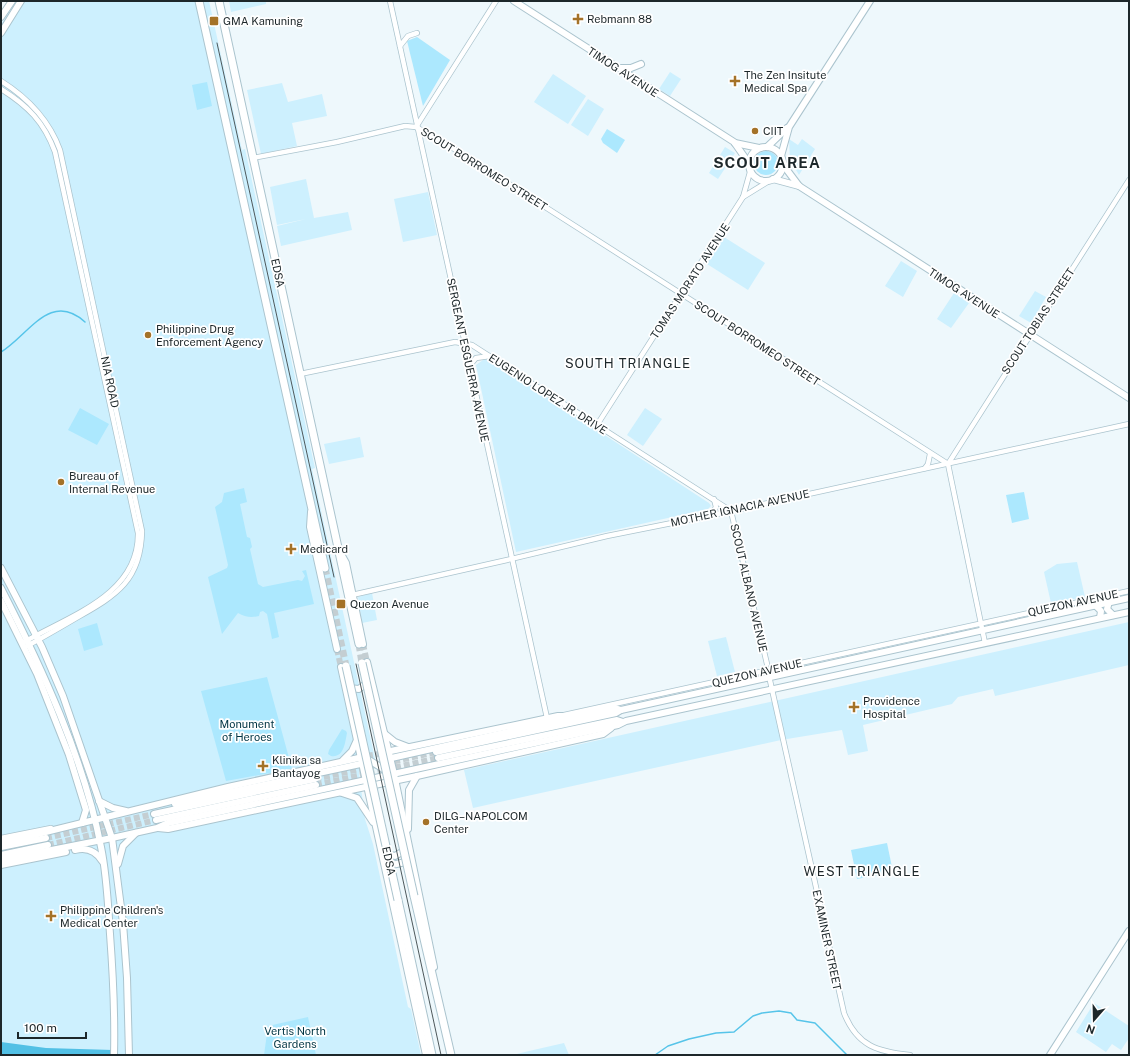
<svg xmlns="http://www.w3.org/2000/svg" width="1130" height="1056" viewBox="0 0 1130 1056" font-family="'Public Sans',sans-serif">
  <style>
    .built { fill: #cdf0fe }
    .green { fill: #ace8fe }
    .forest { fill: #52c0e5 }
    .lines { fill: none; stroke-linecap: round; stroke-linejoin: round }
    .stream { stroke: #56c4e9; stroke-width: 1.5 }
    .major-tunnel { stroke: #c4ced2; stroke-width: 6; stroke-dasharray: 6 3; stroke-linecap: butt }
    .highway-tunnel { stroke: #c4ced2; stroke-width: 7; stroke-dasharray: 7 3.5; stroke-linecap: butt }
    .minor-casing { stroke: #abc4ce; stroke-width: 6 }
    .major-casing { stroke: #abc4ce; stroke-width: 8 }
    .highway-casing { stroke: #abc4ce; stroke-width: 9 }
    .minor { stroke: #fff; stroke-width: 4.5 }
    .major { stroke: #fff; stroke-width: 6 }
    .highway { stroke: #fff; stroke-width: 7 }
    .tram { stroke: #4e585b; stroke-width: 1 }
    .highway-bridge-casing { stroke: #abc4ce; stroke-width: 9; stroke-linecap: butt }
    .highway-bridge { stroke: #fff; stroke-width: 7 }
    .poi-dot { fill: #a47228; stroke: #fff; stroke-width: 1.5 }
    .labels { text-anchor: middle; stroke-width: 3.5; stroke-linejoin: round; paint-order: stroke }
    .poi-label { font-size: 11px; fill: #1d272a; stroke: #fff; text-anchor: start }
    .street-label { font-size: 11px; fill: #1d272a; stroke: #fff }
    .park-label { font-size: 11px; fill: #003544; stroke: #fff }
    .quarter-label { font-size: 13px; letter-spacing: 1px; fill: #1d272a; stroke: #fff }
    .district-label { font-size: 15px; font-weight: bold; letter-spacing: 1px; fill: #1d272a; stroke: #fff }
  </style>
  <rect width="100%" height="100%" fill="#eef8fc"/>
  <g class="built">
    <path d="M16,1H209L242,150L245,149L315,468L312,469L377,768L359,772L365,819L373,844L408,1007L411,1009L421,1055H1V24Z"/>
    <path d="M229,1H266V4L231,12Z"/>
    <path d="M670,72L681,79L670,96L659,89Z"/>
    <path d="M553,74L586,96L568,124L534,102Z"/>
    <path d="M282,83L288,102L322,94L327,116L292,123L297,146L261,154L247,90Z"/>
    <path d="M588,99L604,109L588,136L571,125Z"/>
    <path d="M789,139L798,145L802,139L815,149L799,175L790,160Z"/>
    <path d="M725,147L735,153L718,179L709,173Z"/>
    <path d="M306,179L314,218L348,212L352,230L281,246L277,226L306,219L277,225L270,187Z"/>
    <path d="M428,192L437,235L403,242L394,199Z"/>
    <path d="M724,237L765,263L748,290L707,264Z"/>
    <path d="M901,261L917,271L903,297L885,286Z"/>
    <path d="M1035,291L1046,297L1031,323L1019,316Z"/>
    <path d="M954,293L969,303L951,328L937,319Z"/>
    <path d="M488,359L709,503L711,506L708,509L516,552L476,365L483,360Z"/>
    <path d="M645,408L662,419L643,446L627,435Z"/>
    <path d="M360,437L364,457L329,464L324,444Z"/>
    <path d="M1077,562L1085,597L1051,603L1044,572L1057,564Z"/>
    <path d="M372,593L377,620L362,623L358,597Z"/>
    <path d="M1129,622V665L995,696L993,689L958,697L952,704L863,725L868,751L848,755L842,730L781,740L473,808L464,770Z"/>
    <path d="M726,637L735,672L717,676L708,641Z"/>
    <path d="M1094,1003L1129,1026V1038L1121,1050L1112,1044L1106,1052L1076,1032Z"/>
    <path d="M564,1043L569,1055H513L529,1051Z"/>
  </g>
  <g class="green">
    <path d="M417,37L450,60L423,106L407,41Z"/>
    <path d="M207,82L212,106L197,110L192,85Z"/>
    <path d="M607,129L625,140L617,153L603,143L601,139Z"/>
    <circle cx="766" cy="163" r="12"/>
    <path d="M80,408L109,424L97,445L68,430Z"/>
    <path d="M244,488L247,502L240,504L247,537L250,538L252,547L250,549L258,584L263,587L298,580L302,581L305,576L302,571L306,570L314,604L274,613L279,637L272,639L267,614L263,611L260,612L259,616C251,618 245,617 238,613L222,634L208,577L227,568L228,565L215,507L222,502L224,493Z"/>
    <path d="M1024,492L1029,519L1012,523L1006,495Z"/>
    <path d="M97,623L103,645L84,651L78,629Z"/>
    <path d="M267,677L292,769L226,781L201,691Z"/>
    <path d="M342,729L346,731L347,733C345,743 344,758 331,756L328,754L329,750Z"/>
    <path d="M887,843L893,872L857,879L851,850Z"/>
    <path d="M308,1017L316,1055H264L268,1026Z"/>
  </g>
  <path class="forest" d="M1,1042L46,1048L113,1050L112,1055H1Z"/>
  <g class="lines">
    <g class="stream">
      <path d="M1,352C28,336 50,290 85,322"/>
      <path d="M655,1055L668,1046L689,1039L716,1033L734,1032L753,1016L762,1013L779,1011L791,1013L797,1020L815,1023L847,1055"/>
    </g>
    <g class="major-tunnel">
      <path d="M363,644L367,662"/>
      <path d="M337,649L341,667"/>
      <path d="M367,756L384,753"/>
      <path d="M315,779L436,752"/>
      <path d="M316,785L438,758"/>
      <path d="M46,838L154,814"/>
      <path d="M48,845L156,820"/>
    </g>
    <g class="highway-tunnel">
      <path d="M325,568L346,666"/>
      <path d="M359,644L362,663"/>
    </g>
    <defs>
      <g id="minor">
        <path d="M390,1L547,718"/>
        <path d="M400,46L408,36L417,33"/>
        <path d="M1,81C28,98 49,120 60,150L142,531C141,580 117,595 78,617C61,627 44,637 27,646"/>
        <path d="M1,89C28,106 44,122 55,152L138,533C139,595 69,616 24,642"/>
        <path d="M416,127L496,1"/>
        <path d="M253,158L337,142L405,126L416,127L448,145L948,464L985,643"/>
        <path d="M743,197L769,181"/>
        <path d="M469,366L476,358L490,356"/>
        <path d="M300,374L455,342L472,345L731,511"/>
        <path d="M597,425L743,197L750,172"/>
        <path d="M948,464L1129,180"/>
        <path d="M925,468L928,464L930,454"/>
        <path d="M731,511L767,664"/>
        <path d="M712,515L716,507L714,499"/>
        <path d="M352,595L507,560L607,536L722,513L1129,424"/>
        <path d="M769,676L844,1013C857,1046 878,1052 910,1055"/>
        <path d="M564,715L1129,591"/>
        <path d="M1,838L51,828"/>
      </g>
      <g id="major">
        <path d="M514,1L734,142L748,162"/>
        <path d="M1,17L12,1"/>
        <path d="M1,33L21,1"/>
        <path d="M619,68H631L641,64"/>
        <path d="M735,143L759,148"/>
        <circle cx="766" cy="164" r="17"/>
        <path d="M767,147L787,128"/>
        <path d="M781,156L789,127L870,1"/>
        <path d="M783,162L787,170L799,186L1129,398"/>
        <path d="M773,179L799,186"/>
        <path d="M311,512L310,527L337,649"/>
        <path d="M341,554L346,563L363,644"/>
        <path d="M1,568L42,647L63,696L112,838L123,923L127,978L129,1055"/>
        <path d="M1,588C42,668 84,759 101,847C107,876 108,905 110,934C113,974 115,1015 114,1055"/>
        <path d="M1,601L37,674L69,755L86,810L82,823"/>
        <path d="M1109,602L1107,609L1113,615"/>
        <path d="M1095,605L1101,611L1100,618"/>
        <path d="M367,662L394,774L434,967"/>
        <path d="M341,667L426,1055"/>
        <path d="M348,688L359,689L369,681"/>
        <path d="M385,734L395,742L408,747"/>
        <path d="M386,752L558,716H567"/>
        <path d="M436,752L616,713L621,710L1129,598"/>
        <path d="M366,758L388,772"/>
        <path d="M438,758L617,720L623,722"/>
        <path d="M387,759L615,708L621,710"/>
        <path d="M343,760L352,751L357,740"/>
        <path d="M342,793L357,798L373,822"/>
        <path d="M99,801L113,808L126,811"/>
        <path d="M175,804L365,763"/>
        <path d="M154,814L315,779"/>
        <path d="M156,820L316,785"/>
        <path d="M158,828L168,829L417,776L603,734L611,728"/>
        <path d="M408,829L409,790L417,776"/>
        <path d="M1,843L228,787L363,757"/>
        <path d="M1,847L46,838"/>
        <path d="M75,850C86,847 96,851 102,861"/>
        <path d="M385,853L395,856L407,849"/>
        <path d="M1,855L48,845"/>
        <path d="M1,860L112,838L157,828L168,823L618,725L626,721L1129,612"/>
        <path d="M118,864L123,846L136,833"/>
        <path d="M1,865L66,852"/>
        <path d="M388,867L392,865L410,861"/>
        <path d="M1050,1055L1129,931"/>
      </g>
      <g id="highway">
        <path d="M199,1L325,568"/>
        <path d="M219,1L359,644"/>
        <path d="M414,896L451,1055"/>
        <path d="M398,900L432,1055"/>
      </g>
    </defs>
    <use href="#minor" class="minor-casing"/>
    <use href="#major" class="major-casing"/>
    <use href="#highway" class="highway-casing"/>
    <use href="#minor" class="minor"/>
    <use href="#major" class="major"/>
    <use href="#highway" class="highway"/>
    <g class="tram">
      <path d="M217,43L334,577"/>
      <path d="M356,664L441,1055"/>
    </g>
    <defs>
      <g id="highway-bridge">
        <path d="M362,663L414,896"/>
        <path d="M346,666L398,900"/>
      </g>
    </defs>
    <use href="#highway-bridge" class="highway-bridge-casing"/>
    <use href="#highway-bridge" class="highway-bridge"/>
  </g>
  <g class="poi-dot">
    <path d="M576 13h4v4h4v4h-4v4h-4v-4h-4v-4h4z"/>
    <rect x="209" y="16" width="10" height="10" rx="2"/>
    <path d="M733 75h4v4h4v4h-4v4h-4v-4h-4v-4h4z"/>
    <circle cx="755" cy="131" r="4"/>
    <circle cx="148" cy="335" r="4"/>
    <circle cx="61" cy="482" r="4"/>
    <path d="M289 543h4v4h4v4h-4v4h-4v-4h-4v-4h4z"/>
    <rect x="336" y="599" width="10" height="10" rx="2"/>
    <path d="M852 701h4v4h4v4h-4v4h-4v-4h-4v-4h4z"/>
    <path d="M261 760h4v4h4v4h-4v4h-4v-4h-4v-4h4z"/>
    <circle cx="426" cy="822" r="4"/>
    <path d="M49 910h4v4h4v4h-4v4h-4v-4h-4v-4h4z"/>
  </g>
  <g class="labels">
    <g class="poi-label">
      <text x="587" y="23">Rebmann 88</text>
      <text x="223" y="25">GMA Kamuning</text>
      <text x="744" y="79">The Zen Insitute<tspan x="744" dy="13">Medical Spa</tspan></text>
      <text x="763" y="135">CIIT</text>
      <text x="156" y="333">Philippine Drug<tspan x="156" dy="13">Enforcement Agency</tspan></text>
      <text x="69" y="480">Bureau of<tspan x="69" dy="13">Internal Revenue</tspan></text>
      <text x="300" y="553">Medicard</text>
      <text x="350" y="608">Quezon Avenue</text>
      <text x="863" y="705">Providence<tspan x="863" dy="13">Hospital</tspan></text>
      <text x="272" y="764">Klinika sa<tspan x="272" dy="13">Bantayog</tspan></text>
      <text x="434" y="820">DILG–NAPOLCOM<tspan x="434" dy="13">Center</tspan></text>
      <text x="60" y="914">Philippine Children's<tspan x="60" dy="13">Medical Center</tspan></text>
    </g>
    <g class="street-label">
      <text transform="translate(623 72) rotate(33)" y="4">TIMOG AVENUE</text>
      <text transform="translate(484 169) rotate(32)" y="4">SCOUT BORROMEO STREET</text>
      <text transform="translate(278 273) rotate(78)" y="4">EDSA</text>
      <text transform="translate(690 281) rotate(-57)" y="4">TOMAS MORATO AVENUE</text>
      <text transform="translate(964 293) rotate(33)" y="4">TIMOG AVENUE</text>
      <text transform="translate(1038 321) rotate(-57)" y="4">SCOUT TOBIAS STREET</text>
      <text transform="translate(757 343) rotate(33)" y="4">SCOUT BORROMEO STREET</text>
      <text transform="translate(468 360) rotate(78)" y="4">SERGEANT ESGUERRA AVENUE</text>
      <text transform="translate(110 382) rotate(78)" y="4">NIA ROAD</text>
      <text transform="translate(548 394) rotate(33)" y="4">EUGENIO LOPEZ JR. DRIVE</text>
      <text transform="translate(740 508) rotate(-12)" y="4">MOTHER IGNACIA AVENUE</text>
      <text transform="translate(749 588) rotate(77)" y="4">SCOUT ALBANO AVENUE</text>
      <text transform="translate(1073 603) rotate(-12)" y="4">QUEZON AVENUE</text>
      <text transform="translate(757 673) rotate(-13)" y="4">QUEZON AVENUE</text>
      <text transform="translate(389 861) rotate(78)" y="4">EDSA</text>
      <text transform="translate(827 940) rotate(78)" y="4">EXAMINER STREET</text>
    </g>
    <g class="park-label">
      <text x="247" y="728">Monument<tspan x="247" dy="13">of Heroes</tspan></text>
      <text x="295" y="1035">Vertis North<tspan x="295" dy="13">Gardens</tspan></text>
    </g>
    <g class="quarter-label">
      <text x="628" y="368">SOUTH TRIANGLE</text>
      <text x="862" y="876">WEST TRIANGLE</text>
    </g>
    <g class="district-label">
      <text x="767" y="168">SCOUT AREA</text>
    </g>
  </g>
  <rect width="1130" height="1056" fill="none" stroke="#1d272a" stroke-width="4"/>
  <g transform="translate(1094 1020) rotate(200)" stroke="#ffffff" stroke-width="3" paint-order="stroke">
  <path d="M0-3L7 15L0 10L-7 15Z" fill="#1d272a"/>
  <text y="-6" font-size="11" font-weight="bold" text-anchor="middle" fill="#1d272a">N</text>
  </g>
  <path d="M18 1032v6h68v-6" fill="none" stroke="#1d272a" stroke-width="2"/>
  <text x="24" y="1032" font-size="12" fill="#1d272a" stroke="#ffffff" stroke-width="3" paint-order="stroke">100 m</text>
</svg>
